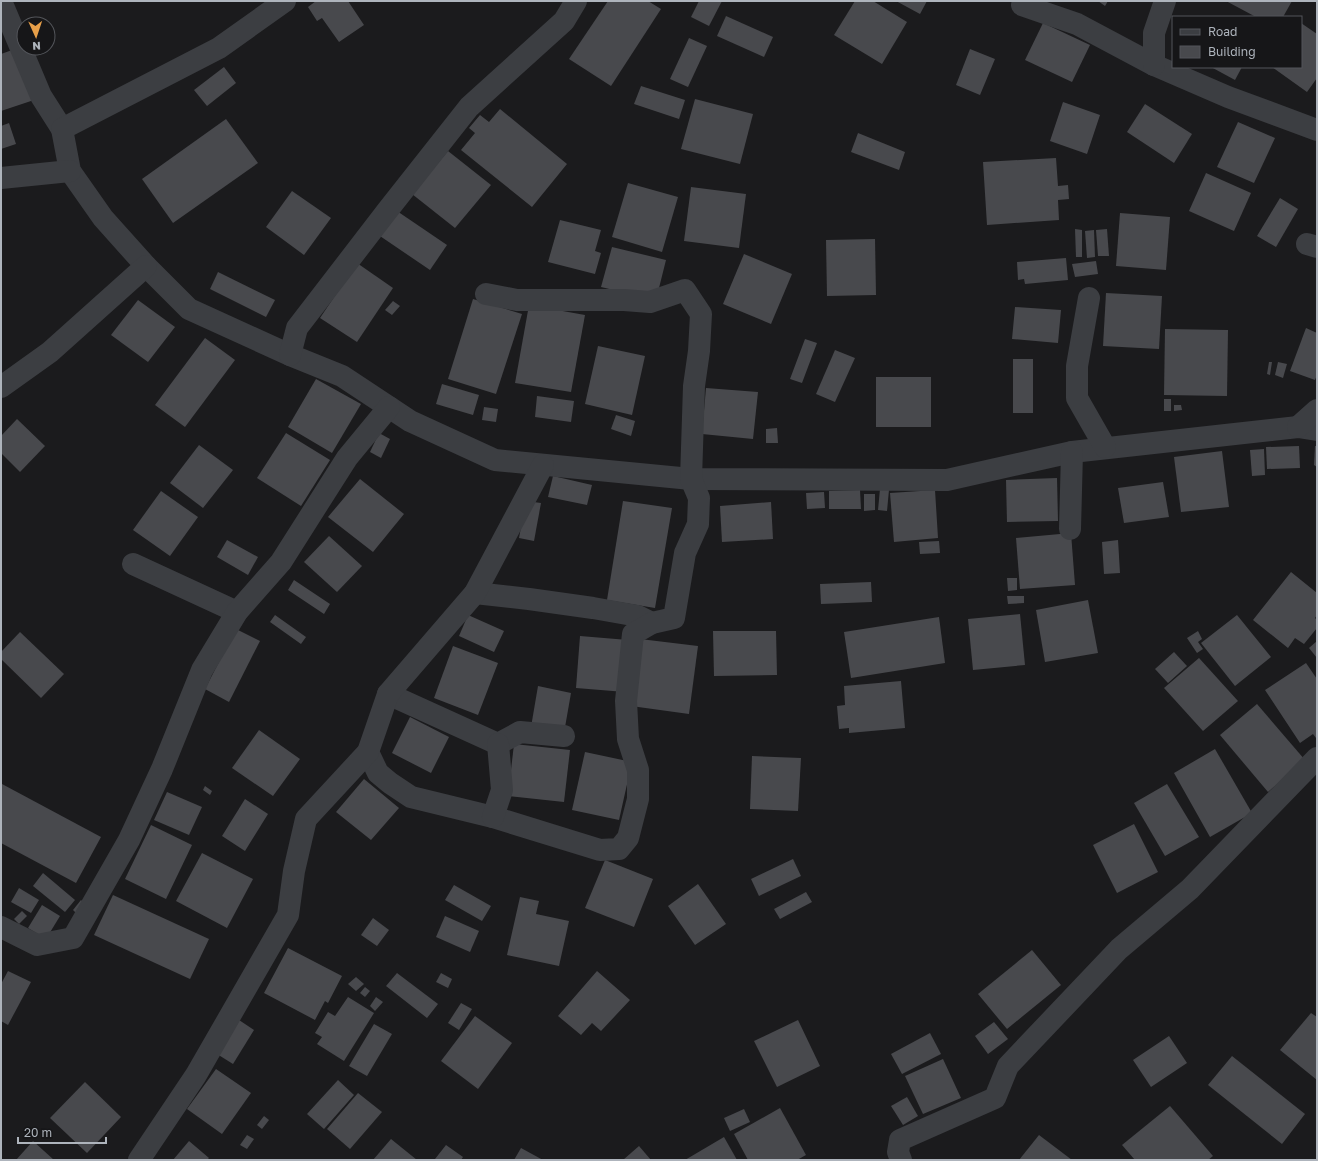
<svg xmlns="http://www.w3.org/2000/svg" width="1318" height="1161" viewBox="0 0 1318 1161" font-family="'Golos Text',sans-serif">
  <style>
    .building { fill: #48494d }
    .lines { fill: none; stroke-linecap: round; stroke-linejoin: round }
    .minor { stroke: #3c3e42; stroke-width: 22 }
  </style>
  <rect width="100%" height="100%" fill="#1b1b1d"/>
  <g class="building">
    <path d="M316,1H348L364,25L339,42L322,18L317,21L308,7Z"/>
    <path d="M608,1H648L661,9L611,86L569,59Z"/>
    <path d="M699,1H722L709,26L691,17Z"/>
    <path d="M855,1H873L907,22L882,64L834,35Z"/>
    <path d="M896,1H927L920,14Z"/>
    <path d="M1098,1H1108L1105,6Z"/>
    <path d="M1226,1H1292L1283,17H1256Z"/>
    <path d="M726,16L773,37L764,57L717,36Z"/>
    <path d="M1043,23L1090,45L1072,82L1025,60Z"/>
    <path d="M1301,23L1317,34V78L1307,92L1272,67H1301Z"/>
    <path d="M689,38L707,46L688,87L670,79Z"/>
    <path d="M15,49L34,100L1,111V54Z"/>
    <path d="M970,49L995,59L980,95L956,85Z"/>
    <path d="M224,67L236,83L207,106L194,90Z"/>
    <path d="M1211,67H1242L1235,80Z"/>
    <path d="M641,86L685,100L679,119L634,104Z"/>
    <path d="M695,99L753,114L740,164L681,149Z"/>
    <path d="M1063,102L1100,115L1087,154L1050,141Z"/>
    <path d="M1145,104L1192,134L1174,163L1127,132Z"/>
    <path d="M500,109L567,164L532,207L461,150L475,133L469,128L480,115L489,122Z"/>
    <path d="M226,119L258,163L173,223L142,179Z"/>
    <path d="M1238,122L1275,138L1254,183L1217,167Z"/>
    <path d="M9,123L16,144L1,149V126Z"/>
    <path d="M858,133L905,152L899,170L851,152Z"/>
    <path d="M448,151L491,185L455,228L412,194Z"/>
    <path d="M1056,158L1058,186L1068,185L1069,199L1058,200L1059,220L987,225L983,162Z"/>
    <path d="M1206,173L1251,193L1234,231L1189,211Z"/>
    <path d="M628,183L678,197L662,252L612,237Z"/>
    <path d="M691,187L746,194L739,248L684,241Z"/>
    <path d="M292,191L331,218L304,255L266,227Z"/>
    <path d="M1280,198L1298,209L1276,247L1257,236Z"/>
    <path d="M394,209L447,245L430,270L377,234Z"/>
    <path d="M1120,213L1170,217L1166,270L1116,266Z"/>
    <path d="M560,220L601,230L595,251L601,253L595,274L548,262Z"/>
    <path d="M1075,229L1082,230V257H1076Z"/>
    <path d="M1107,229L1109,256H1098L1096,230Z"/>
    <path d="M1094,230L1095,257L1087,258L1085,231Z"/>
    <path d="M875,239L876,295L827,296L826,240Z"/>
    <path d="M612,247L666,260L656,300L601,287Z"/>
    <path d="M744,254L792,274L771,324L723,304Z"/>
    <path d="M1066,258L1068,280L1025,284L1024,279L1018,280L1017,262Z"/>
    <path d="M1096,261L1098,274L1075,277L1072,264Z"/>
    <path d="M357,263L393,288L357,342L320,318Z"/>
    <path d="M218,272L275,300L266,317L210,289Z"/>
    <path d="M1106,293L1162,296L1159,349L1103,346Z"/>
    <path d="M473,299L522,314L496,394L448,379Z"/>
    <path d="M138,300L175,327L148,362L111,335Z"/>
    <path d="M393,301L400,306L392,315L385,310Z"/>
    <path d="M529,305L585,315L571,392L515,383Z"/>
    <path d="M1015,307L1061,310L1058,343L1012,339Z"/>
    <path d="M1306,328L1317,333V375L1315,380L1290,371Z"/>
    <path d="M1165,329L1228,330L1227,396L1164,395Z"/>
    <path d="M205,338L235,360L185,427L155,405Z"/>
    <path d="M805,339L817,343L802,383L790,379Z"/>
    <path d="M598,346L645,356L632,415L585,404Z"/>
    <path d="M835,350L855,358L835,402L816,394Z"/>
    <rect x="1013" y="359" width="20" height="54"/>
    <path d="M1269,362H1272L1270,375L1267,374Z"/>
    <path d="M1278,362L1287,364L1283,378L1275,375Z"/>
    <rect x="876" y="377" width="55" height="50"/>
    <path d="M316,379L361,404L332,453L288,427Z"/>
    <path d="M442,384L479,395L473,415L436,404Z"/>
    <path d="M706,388L758,392L753,439L702,434Z"/>
    <path d="M537,396L574,401L571,422L535,417Z"/>
    <rect x="1164" y="399" width="7" height="12"/>
    <path d="M1174,405H1181L1182,410L1174,411Z"/>
    <path d="M484,407L498,409L496,422L482,420Z"/>
    <path d="M616,415L635,421L631,436L611,429Z"/>
    <path d="M17,419L45,446L20,472L1,453V436Z"/>
    <path d="M777,428L778,443H766V429Z"/>
    <path d="M286,433L330,460L301,506L257,478Z"/>
    <path d="M379,433L390,439L381,458L370,452Z"/>
    <path d="M199,445L233,470L203,508L170,483Z"/>
    <path d="M1299,446L1300,468L1267,469L1266,447Z"/>
    <path d="M1315,446H1317V467L1314,465Z"/>
    <path d="M1264,449L1265,475L1252,476L1250,450Z"/>
    <path d="M1222,451L1229,507L1181,512L1174,457Z"/>
    <path d="M553,476L592,485L587,505L548,497Z"/>
    <path d="M1057,478L1058,521L1007,522L1006,480Z"/>
    <path d="M360,479L404,514L373,552L328,517Z"/>
    <path d="M1163,482L1169,517L1124,523L1118,488Z"/>
    <path d="M880,489L889,490L887,511L878,510Z"/>
    <path d="M860,490L861,509H829V491Z"/>
    <path d="M935,490L938,538L894,542L890,493Z"/>
    <path d="M161,491L198,517L170,556L133,530Z"/>
    <path d="M824,492L825,508L807,509L806,493Z"/>
    <path d="M864,494H875V510L864,511Z"/>
    <path d="M526,501L541,503L534,541L519,538Z"/>
    <path d="M623,501L672,508L655,608L607,600Z"/>
    <path d="M771,502L773,539L722,542L720,506Z"/>
    <path d="M1071,533L1075,585L1020,589L1016,538Z"/>
    <path d="M329,536L362,566L337,592L304,562Z"/>
    <path d="M227,540L258,557L248,575L217,557Z"/>
    <path d="M1118,540L1120,573L1104,574L1102,542Z"/>
    <path d="M939,541L940,553L920,554L919,542Z"/>
    <path d="M1291,572L1317,593V615L1315,618L1317,620V628L1304,644L1295,638L1288,648L1253,620Z"/>
    <path d="M1007,578H1017V590L1008,591Z"/>
    <path d="M294,580L330,604L324,614L288,590Z"/>
    <path d="M871,582L872,602L821,604L820,584Z"/>
    <path d="M1007,596H1024V603L1008,604Z"/>
    <path d="M1088,600L1098,653L1045,662L1036,610Z"/>
    <path d="M1020,614L1025,665L973,670L968,619Z"/>
    <path d="M275,615L306,637L301,644L270,622Z"/>
    <path d="M468,615L504,631L494,652L459,636Z"/>
    <path d="M1237,615L1271,657L1235,686L1201,643Z"/>
    <path d="M939,617L945,663L851,678L844,632Z"/>
    <path d="M236,629L260,641L229,702L205,689Z"/>
    <path d="M713,631H776L777,675L714,676Z"/>
    <path d="M1198,631L1202,639L1198,642L1203,649L1197,653L1187,638Z"/>
    <path d="M20,632L64,674L41,698L1,659V652Z"/>
    <path d="M580,636L628,640L625,692L576,688Z"/>
    <path d="M640,639L698,646L689,714L631,706Z"/>
    <path d="M1317,641V658L1309,648Z"/>
    <path d="M453,646L498,663L478,715L434,698Z"/>
    <path d="M1174,652L1187,666L1168,683L1155,669Z"/>
    <path d="M1199,658L1238,701L1203,731L1164,688Z"/>
    <path d="M1306,663L1317,679V737L1316,738L1313,734L1300,743L1265,690Z"/>
    <path d="M901,681L905,728L849,733V728L839,729L837,706L845,705L844,686Z"/>
    <path d="M538,686L571,693L564,733L531,727Z"/>
    <path d="M1257,704L1305,760L1268,792L1220,735Z"/>
    <path d="M410,717L449,737L431,773L392,753Z"/>
    <path d="M259,730L300,759L273,796L232,768Z"/>
    <path d="M514,744L570,750L564,802L508,796Z"/>
    <path d="M1215,749L1252,813L1210,837L1174,773Z"/>
    <path d="M585,752L632,762L619,820L572,810Z"/>
    <path d="M752,756L801,758L798,811L750,809Z"/>
    <path d="M364,779L399,808L371,840L336,812Z"/>
    <path d="M2,784L101,837L76,883L1,843V786Z"/>
    <path d="M1167,784L1199,837L1165,856L1134,803Z"/>
    <path d="M205,786L212,791L210,795L203,790Z"/>
    <path d="M167,792L202,807L189,835L154,820Z"/>
    <path d="M245,799L268,814L245,851L222,836Z"/>
    <path d="M1134,824L1158,872L1117,893L1093,845Z"/>
    <path d="M151,825L192,845L166,899L125,879Z"/>
    <path d="M202,853L253,879L227,928L176,901Z"/>
    <path d="M793,859L801,876L759,896L751,879Z"/>
    <path d="M605,860L653,879L634,927L585,908Z"/>
    <path d="M43,873L75,900L65,912L33,886Z"/>
    <path d="M698,884L726,924L695,945L668,906Z"/>
    <path d="M454,885L491,906L482,921L445,900Z"/>
    <path d="M19,888L39,900L31,913L11,902Z"/>
    <path d="M806,892L812,902L780,919L774,909Z"/>
    <path d="M113,895L209,939L190,979L94,935Z"/>
    <path d="M520,897L539,901L536,914L569,921L559,966L507,955Z"/>
    <path d="M81,900L86,905L77,914L73,910Z"/>
    <path d="M42,905L60,916L46,939L28,928Z"/>
    <path d="M22,911L27,916L19,924L14,919Z"/>
    <path d="M445,916L479,931L470,952L436,937Z"/>
    <path d="M373,918L389,930L377,946L361,935Z"/>
    <path d="M288,948L342,976L328,1003L325,1001L315,1020L264,993Z"/>
    <path d="M1032,950L1061,985L1007,1029L978,994Z"/>
    <path d="M8,971L31,982L8,1025L1,1021V984Z"/>
    <path d="M597,971L630,1000L601,1031L592,1023L581,1035L558,1016Z"/>
    <path d="M397,973L438,1004L427,1018L386,986Z"/>
    <path d="M441,973L452,979L448,988L436,982Z"/>
    <path d="M356,977L364,984L356,991L348,984Z"/>
    <path d="M365,987L370,991L365,997L360,993Z"/>
    <path d="M348,997L374,1013L344,1061L317,1044L322,1037L315,1033L328,1012L335,1016Z"/>
    <path d="M376,997L383,1002L375,1011L370,1006Z"/>
    <path d="M461,1003L472,1009L459,1030L448,1023Z"/>
    <path d="M1311,1013L1317,1017V1080L1280,1050Z"/>
    <path d="M475,1016L512,1043L478,1089L441,1061Z"/>
    <path d="M239,1020L254,1030L233,1064L217,1054Z"/>
    <path d="M798,1020L820,1066L777,1087L754,1041Z"/>
    <path d="M994,1022L1008,1039L988,1054L975,1036Z"/>
    <path d="M374,1024L392,1034L367,1076L349,1066Z"/>
    <path d="M930,1033L941,1054L902,1074L891,1054Z"/>
    <path d="M1169,1036L1187,1063L1151,1087L1133,1060Z"/>
    <path d="M1232,1056L1305,1114L1282,1144L1208,1085Z"/>
    <path d="M943,1059L961,1098L923,1114L905,1076Z"/>
    <path d="M216,1069L251,1093L222,1134L187,1109Z"/>
    <path d="M338,1080L354,1095L324,1129L307,1114Z"/>
    <path d="M85,1082L121,1117L87,1153L50,1118Z"/>
    <path d="M358,1093L382,1112L350,1149L327,1129Z"/>
    <path d="M907,1097L918,1116L903,1125L891,1106Z"/>
    <path d="M1170,1106L1213,1156L1208,1160H1135L1122,1145Z"/>
    <path d="M780,1108L806,1155L797,1160H748L734,1134Z"/>
    <path d="M744,1109L750,1122L730,1131L724,1118Z"/>
    <path d="M264,1116L269,1120L262,1129L257,1125Z"/>
    <path d="M247,1135L254,1139L247,1149L240,1145Z"/>
    <path d="M1039,1135L1072,1160H1019Z"/>
    <path d="M724,1137L737,1160H685Z"/>
    <path d="M391,1139L417,1160H373Z"/>
    <path d="M33,1141L54,1160H16Z"/>
    <path d="M189,1141L209,1158L207,1160H173Z"/>
    <path d="M446,1145L463,1157L461,1160H437L435,1159Z"/>
    <path d="M639,1146L651,1160H623Z"/>
    <path d="M521,1148L543,1160H514Z"/>
  </g>
  <g class="lines">
    <g class="minor">
      <path d="M1,1L41,96L62,129"/>
      <path d="M285,1L219,48L62,129L70,171L103,218L146,266L189,309L290,355L342,376L410,421L495,460L691,479L947,480L1072,452L1298,427L1317,430"/>
      <path d="M1022,5L1077,24L1154,65L1228,97L1317,130"/>
      <path d="M1154,65V33L1165,1"/>
      <path d="M1,178L70,171"/>
      <path d="M1307,244L1317,247"/>
      <path d="M1089,298L1077,366V398L1105,447"/>
      <path d="M290,355L297,328L387,211L469,107L564,21L576,1"/>
      <path d="M1,387L50,352L146,266"/>
      <path d="M1298,427L1317,410"/>
      <path d="M1070,529L1072,452"/>
      <path d="M133,564L237,612"/>
      <path d="M475,593L529,599L593,608L638,616L652,623"/>
      <path d="M388,694L498,744L520,732L564,736"/>
      <path d="M368,752L378,773L390,783L411,797L493,817L600,850L619,849L628,838L638,799V770L628,739L626,701L633,634L652,623L674,618L685,553L698,524L699,498L691,479L694,386L699,351L701,314L685,290L650,302L624,300H517L486,294"/>
      <path d="M493,817L502,790L498,744"/>
      <path d="M1,927L37,945L73,938L129,840L162,769L202,670L237,612L281,562L347,458L389,407"/>
      <path d="M139,1160L196,1075L288,915L294,871L306,819L368,752L388,694L475,593L543,465"/>
      <path d="M901,1160L898,1152L900,1140L995,1098L1008,1066L1119,949L1190,889L1317,758"/>
    </g>
  </g>
  <rect width="1318" height="1161" fill="none" stroke="#aeb4bc" stroke-width="4"/>
  <rect x="1172" y="16" width="130" height="52" fill="#161618" stroke="#53555a"/>
  <rect x="1180" y="29" width="20" height="6" fill="#3c3e42" stroke="#53555a"/>
  <text x="1208" y="36" font-size="12" fill="#aeb4bc">Road</text>
  <rect x="1180" y="46" width="20" height="12" fill="#48494d" stroke="#53555a"/>
  <text x="1208" y="56" font-size="12" fill="#aeb4bc">Building</text>
  <g transform="translate(36 36) rotate(177)"><circle r="19" fill="#161618" stroke="#53555a"/>
  <path d="M0-3L7 15L0 10L-7 15Z" fill="#e79f49"/>
  <text y="-6" font-size="11" font-weight="bold" text-anchor="middle" fill="#aeb4bc">N</text>
  </g>
  <path d="M18 1137v6h88v-6" fill="none" stroke="#aeb4bc" stroke-width="2"/>
  <text x="24" y="1137" font-size="12" fill="#aeb4bc" stroke="#161618" stroke-width="3" paint-order="stroke">20 m</text>
</svg>
